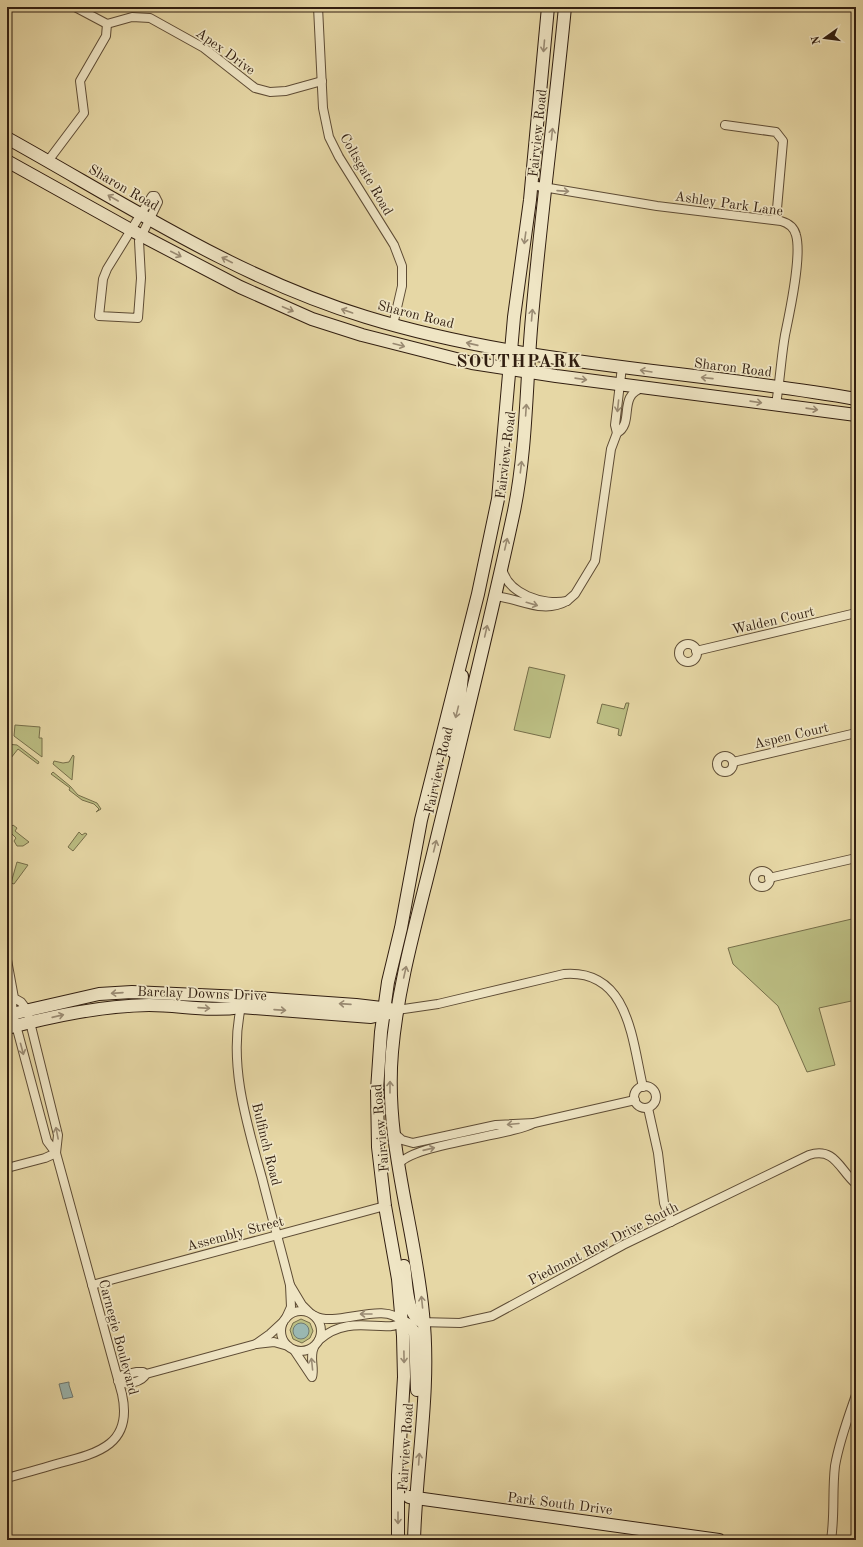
<svg xmlns="http://www.w3.org/2000/svg" width="863" height="1547" viewBox="0 0 863 1547" font-family="'Old Standard TT',serif">
  <style>
    .green { fill: #bbbd82; stroke: #766e49 }
    .water { fill: #9ab7b1; stroke: #707a71 }
    .lines { fill: none; stroke-linecap: round; stroke-linejoin: round }
    .street-casing { stroke: #5e4c35; stroke-width: 10 }
    .secondary-casing { stroke: #311e10; stroke-width: 14 }
    .street { stroke: #efe5c4; stroke-width: 8 }
    .secondary { stroke: #efe5c4; stroke-width: 12 }
    .oneway { stroke: #9a8b73 }
    .labels { text-anchor: middle; stroke-width: 3.5; stroke-linejoin: round; paint-order: stroke }
    .street-label { font-size: 14px; fill: #311e10; stroke: #efe5c4 }
    .district-label { font-size: 18px; font-weight: bold; letter-spacing: 1px; fill: #311e10; stroke: #efe5c4 }
  </style>
  <rect width="100%" height="100%" fill="#e6d7a5"/>
  <filter id="stains"><feTurbulence type="fractalNoise" baseFrequency=".005" numOctaves="4"/><feColorMatrix values="0 0 0 0 .2 0 0 0 0 .09 0 0 0 0 .02 0 0 0 .5 -.17"/></filter>
  <radialGradient id="worn" r=".72"><stop offset=".6" stop-color="#630" stop-opacity="0"/><stop offset="1" stop-color="#630" stop-opacity=".3"/></radialGradient>
  <g class="green">
    <path d="M529,667L565,675L550,738L514,730Z"/>
    <path d="M626,703H629L621,736L618,735L619,729L597,723L602,704L624,709Z"/>
    <path d="M15,725L40,727L39,738H42V757L14,736Z"/>
    <path d="M7,744L17,745L39,762L38,764L18,749L7,763Z"/>
    <path d="M73,755L74,756L72,780L53,764L54,761L63,763L69,762Z"/>
    <path d="M53,772L70,786L78,795L97,803L101,809L96,812L99,809L94,804L82,800L69,790L70,788L51,774Z"/>
    <path d="M13,825L17,828L15,831L29,842L23,846H17L14,841L16,838L8,830Z"/>
    <path d="M79,832L82,835L85,833L87,834L73,851L68,847Z"/>
    <path d="M17,862L28,865L14,884L11,883Z"/>
    <path d="M856,918V1000L819,1008L835,1065L807,1072L778,1006L733,964L728,948Z"/>
    <path d="M301,1319L310,1323L313,1331L310,1338L302,1343L293,1339L290,1330L293,1323Z"/>
  </g>
  <g class="water">
    <circle cx="301" cy="1331" r="8"/>
    <path d="M69,1382V1385L73,1397L63,1399L59,1384Z"/>
  </g>
  <g class="lines">
    <defs>
      <g id="street">
        <path d="M75,7L107,24L132,17L150,18L204,48L255,88L270,92L286,91L322,81"/>
        <path d="M318,7L323,108L329,137L339,157L394,245L402,266V286L393,325"/>
        <path d="M725,125L776,132L783,141L776,220"/>
        <path d="M48,161L84,113L80,81L106,36L107,24"/>
        <path d="M531,185L657,206L781,221C788,223 794,227 796,235C802,256 790,311 785,335C781,358 780,381 776,404"/>
        <path d="M152,196H155L158,202L139,241L141,278L138,318L99,316L103,279L107,269Z"/>
        <path d="M622,367L615,425L617,433C635,423 617,395 643,388"/>
        <path d="M494,596C520,598 542,615 567,601C544,606 506,594 502,567"/>
        <path d="M567,601L575,594L595,561L611,449L617,433"/>
        <circle cx="688" cy="653" r="9"/>
        <path d="M696,651L856,613"/>
        <circle cx="725" cy="764" r="8"/>
        <path d="M733,762L856,733"/>
        <circle cx="762" cy="879" r="8"/>
        <path d="M769,878L856,858"/>
        <path d="M7,960L14,998L12,1003L13,1014L47,1141L56,1153L58,1135L27,1010L21,1002L14,998"/>
        <path d="M241,1007C228,1064 247,1124 262,1178C271,1214 281,1249 290,1285"/>
        <path d="M397,1010L438,1004L564,974C629,969 632,1040 643,1087"/>
        <circle cx="645" cy="1097" r="11"/>
        <path d="M648,1108L658,1153L664,1203L671,1222"/>
        <path d="M534,1123L635,1100"/>
        <path d="M394,1133L402,1140L413,1143L496,1125L534,1123C512,1136 402,1145 398,1167"/>
        <path d="M7,1168L45,1158L56,1153L122,1394C133,1444 99,1453 60,1463C43,1468 25,1473 7,1478"/>
        <path d="M92,1285L385,1206"/>
        <circle cx="301" cy="1331" r="20"/>
        <path d="M315,1316C336,1328 385,1300 402,1322"/>
        <path d="M286,1318L291,1307L290,1285L302,1305L309,1312"/>
        <path d="M283,1322L270,1334L256,1344L274,1342L288,1346"/>
        <path d="M419,1322L460,1323L492,1316L623,1245L809,1155C835,1147 839,1169 856,1184"/>
        <path d="M319,1340C350,1312 386,1335 402,1322"/>
        <path d="M294,1350L312,1377C315,1368 309,1358 314,1347"/>
        <path d="M137,1372H143L146,1374C142,1382 126,1386 118,1381L123,1375Z"/>
        <path d="M146,1374L256,1344"/>
        <path d="M831,1540C835,1515 832,1491 835,1466C839,1442 848,1418 856,1395"/>
      </g>
      <g id="secondary">
        <path d="M7,138C124,203 237,278 366,317C525,366 693,370 856,399"/>
        <path d="M7,161L131,230L240,287L312,319L362,335L472,363L556,376L856,415"/>
        <path d="M457,755L451,750L450,743L459,705L462,676"/>
        <path d="M7,1015L99,994L132,992L242,997L356,1005L390,1009"/>
        <path d="M7,1028C54,1016 100,1006 149,1005C180,1005 210,1012 241,1007L371,1017L390,1013"/>
        <path d="M404,1266C407,1282 405,1316 424,1322"/>
        <path d="M402,1322L409,1325L415,1333L417,1390"/>
        <path d="M409,1497L719,1540"/>
        <path d="M398,1540V1475L404,1377L403,1336L398,1279L385,1206L378,1147L377,1090L381,1032L388,982L401,928L421,820L478,594L498,499L514,317L530,200L548,7"/>
        <path d="M414,1540C416,1465 431,1389 423,1314C415,1226 384,1142 392,1052C398,982 419,913 435,846C462,735 490,623 514,511C527,447 526,382 532,317C541,214 555,111 565,7"/>
      </g>
    </defs>
    <use href="#street" class="street-casing"/>
    <use href="#secondary" class="secondary-casing"/>
    <use href="#street" class="street"/>
    <use href="#secondary" class="secondary"/>
  </g>
  <defs><path id="oneway-shaft" d="M-6 0H5M1.5-3L5.5 0L1.5 3" fill="none" stroke-width="1.6" stroke-linecap="round" stroke-linejoin="round"/></defs>
  <g class="oneway">
    <use href="#oneway-shaft" transform="translate(544 46) rotate(95)"/>
    <use href="#oneway-shaft" transform="translate(552 134) rotate(-84)"/>
    <use href="#oneway-shaft" transform="translate(563 191) rotate(4)"/>
    <use href="#oneway-shaft" transform="translate(113 198) rotate(-150)"/>
    <use href="#oneway-shaft" transform="translate(525 238) rotate(98)"/>
    <use href="#oneway-shaft" transform="translate(176 254) rotate(27)"/>
    <use href="#oneway-shaft" transform="translate(227 260) rotate(-153)"/>
    <use href="#oneway-shaft" transform="translate(288 309) rotate(23)"/>
    <use href="#oneway-shaft" transform="translate(347 311) rotate(-161)"/>
    <use href="#oneway-shaft" transform="translate(532 315) rotate(-85)"/>
    <use href="#oneway-shaft" transform="translate(472 344) rotate(-167)"/>
    <use href="#oneway-shaft" transform="translate(399 345) rotate(15)"/>
    <use href="#oneway-shaft" transform="translate(646 371) rotate(-171)"/>
    <use href="#oneway-shaft" transform="translate(707 378) rotate(-174)"/>
    <use href="#oneway-shaft" transform="translate(581 379) rotate(8)"/>
    <use href="#oneway-shaft" transform="translate(756 402) rotate(8)"/>
    <use href="#oneway-shaft" transform="translate(618 406) rotate(96)"/>
    <use href="#oneway-shaft" transform="translate(812 409) rotate(8)"/>
    <use href="#oneway-shaft" transform="translate(526 410) rotate(-86)"/>
    <use href="#oneway-shaft" transform="translate(521 467) rotate(-83)"/>
    <use href="#oneway-shaft" transform="translate(506 544) rotate(-77)"/>
    <use href="#oneway-shaft" transform="translate(532 604) rotate(16)"/>
    <use href="#oneway-shaft" transform="translate(486 631) rotate(-77)"/>
    <use href="#oneway-shaft" transform="translate(457 712) rotate(104)"/>
    <use href="#oneway-shaft" transform="translate(435 846) rotate(-76)"/>
    <use href="#oneway-shaft" transform="translate(405 972) rotate(-77)"/>
    <use href="#oneway-shaft" transform="translate(117 993) rotate(176)"/>
    <use href="#oneway-shaft" transform="translate(345 1004) rotate(-176)"/>
    <use href="#oneway-shaft" transform="translate(204 1008) rotate(4)"/>
    <use href="#oneway-shaft" transform="translate(280 1010) rotate(4)"/>
    <use href="#oneway-shaft" transform="translate(58 1016) rotate(-13)"/>
    <use href="#oneway-shaft" transform="translate(22 1049) rotate(75)"/>
    <use href="#oneway-shaft" transform="translate(390 1087) rotate(-90)"/>
    <use href="#oneway-shaft" transform="translate(513 1124) rotate(175)"/>
    <use href="#oneway-shaft" transform="translate(57 1133) rotate(-101)"/>
    <use href="#oneway-shaft" transform="translate(429 1149) rotate(-13)"/>
    <use href="#oneway-shaft" transform="translate(422 1302) rotate(-96)"/>
    <use href="#oneway-shaft" transform="translate(366 1314) rotate(-180)"/>
    <use href="#oneway-shaft" transform="translate(404 1357) rotate(89)"/>
    <use href="#oneway-shaft" transform="translate(312 1364) rotate(-96)"/>
    <use href="#oneway-shaft" transform="translate(419 1459) rotate(-86)"/>
    <use href="#oneway-shaft" transform="translate(398 1518) rotate(90)"/>
  </g>
  <g class="labels">
    <g class="street-label">
      <text transform="translate(226 51) rotate(36)" y="5">Apex Drive</text>
      <text transform="translate(537 133) rotate(-84)" y="5">Fairview Road</text>
      <text transform="translate(367 174) rotate(60)" y="5">Coltsgate Road</text>
      <text transform="translate(124 187) rotate(30)" y="5">Sharon Road</text>
      <text transform="translate(729 203) rotate(8)" y="5">Ashley Park Lane</text>
      <text transform="translate(416 314) rotate(14)" y="5">Sharon Road</text>
      <text transform="translate(733 367) rotate(7)" y="5">Sharon Road</text>
      <text transform="translate(505 455) rotate(-83)" y="5">Fairview Road</text>
      <text transform="translate(773 620) rotate(-13)" y="5">Walden Court</text>
      <text transform="translate(791 735) rotate(-13)" y="5">Aspen Court</text>
      <text transform="translate(438 770) rotate(-77)" y="5">Fairview Road</text>
      <text transform="translate(202 993) rotate(2)" y="5">Barclay Downs Drive</text>
      <text transform="translate(380 1128) rotate(-95)" y="5">Fairview Road</text>
      <text transform="translate(267 1144) rotate(76)" y="5">Bulfinch Road</text>
      <text transform="translate(235 1233) rotate(-15)" y="5">Assembly Street</text>
      <text transform="translate(603 1243) rotate(-27)" y="5">Piedmont Row Drive South</text>
      <text transform="translate(119 1337) rotate(75)" y="5">Carnegie Boulevard</text>
      <text transform="translate(405 1447) rotate(-86)" y="5">Fairview Road</text>
      <text transform="translate(560 1503) rotate(7)" y="5">Park South Drive</text>
    </g>
    <g class="district-label">
      <text x="519" y="367">SOUTHPARK</text>
    </g>
  </g>
  <rect width="863" height="1547" fill="none" stroke="#e6d7a5" stroke-width="24"/>
  <rect x="8" y="8" width="847" height="1531" fill="none" stroke="#311e10" stroke-width="2"/>
  <rect x="12" y="12" width="839" height="1523" fill="none" stroke="#311e10"/>
  <g transform="translate(825 38) rotate(256)" stroke="#efe5c4" stroke-width="3" paint-order="stroke">
  <path d="M0-3L7 15L0 10L-7 15Z" fill="#311e10"/>
  <text y="-6" font-size="11" font-weight="bold" text-anchor="middle" fill="#311e10">N</text>
  </g>
  <rect width="100%" height="100%" filter="url(#stains)"/>
  <rect width="100%" height="100%" fill="url(#worn)"/>
</svg>
